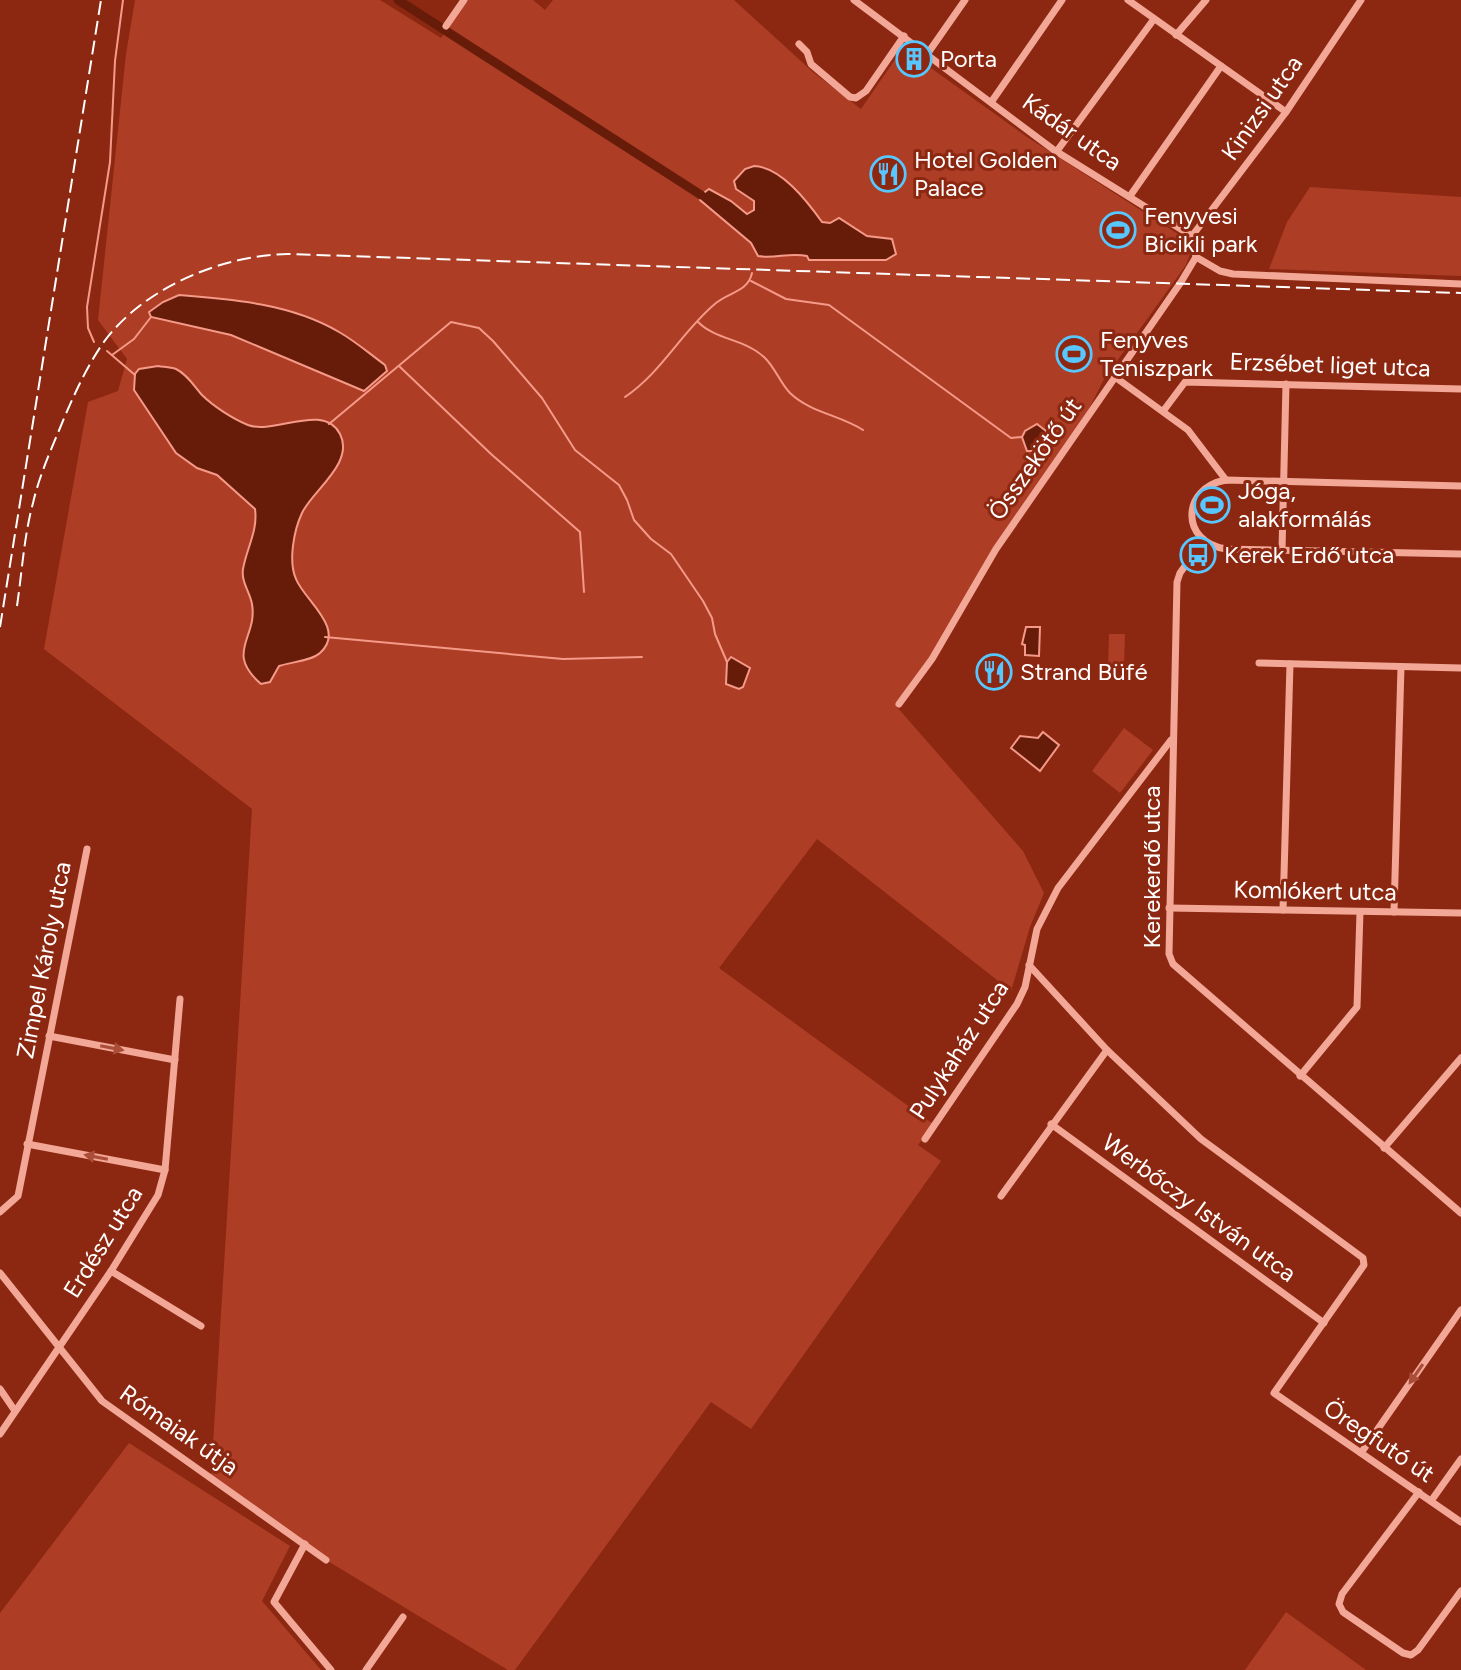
<svg xmlns="http://www.w3.org/2000/svg" width="1461" height="1670" viewBox="0 0 1461 1670" font-family="Figtree,sans-serif">
  <style>
    .green { fill: #ad3d25 }
    .water { fill: #671c0a; stroke: #f59a89; stroke-width: 2 }
    .lines { fill: none; stroke-linecap: round; stroke-linejoin: round }
    .stream { stroke: #f59a89; stroke-width: 2 }
    .canal { stroke: #671c0a; stroke-width: 9 }
    .minor { stroke: #f2a797; stroke-width: 7 }
    .rail { stroke: #fff; stroke-width: 2; stroke-dasharray: 14 6; stroke-linecap: butt }
    .oneway { fill: #ab4e39 }
    .labels { text-anchor: middle; stroke-width: 6; stroke-linejoin: round; paint-order: stroke }
    .poi-label { font-size: 24px; fill: #fff; stroke: #8c2811; text-anchor: start }
    .street-label { font-size: 24px; fill: #fff; stroke: #8c2811 }
  </style>
  <rect width="100%" height="100%" fill="#8c2811"/>
  <g class="green">
    <path d="M135,0H380L441,38L468,0H533L545,10L553,0H734L814,73L861,109L903,48L1027,137L1181,236L1190,254L1186,265L1104,379L1076,435L1034,493L932,659L897,707L1023,851L1044,893L1030,927L1011,991L817,839L719,968L933,1124L918,1145L941,1161L751,1429L711,1402L515,1670H508L326,1560L211,1477L252,809L44,649L88,402L118,391L127,359L98,320L126,54Z"/>
    <path d="M1310,187L1461,197V276L1269,269L1287,222Z"/>
    <path d="M1109,634H1125L1124,667L1108,666Z"/>
    <path d="M1124,728L1153,750L1120,793L1092,771Z"/>
    <path d="M129,1443L290,1546L262,1601L321,1670H0V1613Z"/>
    <path d="M1286,1612L1366,1670H1245Z"/>
  </g>
  <g class="water">
    <path d="M754,166C781,167 807,201 822,222L830,223L839,218L867,236L892,239L896,254L886,260H809L807,256C790,252 775,259 758,256L751,243L700,200L701,195L709,189L731,201L747,214L754,210V201L736,189L734,181L745,169Z"/>
    <path d="M179,295C232,299 292,304 339,332C355,341 370,354 385,365L387,371L364,391L231,335L151,317L149,312L163,302Z"/>
    <path d="M158,366C163,367 170,367 176,369C187,374 194,386 202,395C213,406 233,419 248,425C275,435 323,402 340,434C355,463 312,491 302,513C294,530 288,561 296,579C304,600 347,629 320,653C311,661 291,662 279,666L270,682L261,684C224,652 258,638 252,604C250,592 241,582 243,569C247,547 258,531 255,509L217,475L197,468L176,453L134,390L135,374L139,369Z"/>
    <path d="M1037,424L1046,431C1046,443 1041,452 1027,451L1022,437L1025,431Z"/>
    <path d="M1026,627H1040L1039,656L1025,655V645L1022,644Z"/>
    <path d="M731,657L750,668L743,687L739,689L726,684L727,662Z"/>
    <path d="M1043,732L1059,745L1040,771L1011,748L1020,736L1038,738Z"/>
  </g>
  <g class="lines">
    <g class="stream">
      <path d="M751,281L786,299L829,305L1011,438L1022,437"/>
      <path d="M698,322C716,340 745,339 764,357C775,367 780,383 790,393C811,413 840,415 863,430"/>
      <path d="M94,342L88,328L87,307L110,162L115,61L123,0"/>
      <path d="M107,351L135,375"/>
      <path d="M112,355L134,339L151,317"/>
      <path d="M399,366L491,454L580,532L584,592"/>
      <path d="M625,397C662,372 682,331 716,303C729,292 748,292 752,273"/>
      <path d="M329,424L451,322L479,328L493,341L542,398L575,450L619,485L627,500L634,520L651,539L671,554L703,601L712,618L715,634L727,662"/>
      <path d="M325,637L563,659L642,657"/>
    </g>
    <path class="canal" d="M398,0L701,195"/>
    <g class="minor">
      <path d="M854,0L1054,150L1192,236"/>
      <path d="M1128,0L1286,112"/>
      <path d="M446,26L464,0"/>
      <path d="M1176,35L1206,0"/>
      <path d="M799,44L807,52L811,64L850,97L856,98L866,91L904,36"/>
      <path d="M928,53L965,0"/>
      <path d="M992,101L1062,0"/>
      <path d="M1057,151L1154,19"/>
      <path d="M1130,196L1221,66"/>
      <path d="M1192,236L1286,112L1361,0"/>
      <path d="M1196,257L1220,271L1233,274L1461,284"/>
      <path d="M1115,377L1188,430L1226,480"/>
      <path d="M1164,410L1185,382L1461,389"/>
      <path d="M1461,486L1226,480C1181,488 1180,542 1226,549L1461,554"/>
      <path d="M1203,541L1180,573L1177,582L1169,954L1173,964L1461,1213"/>
      <path d="M1282,550L1286,384"/>
      <path d="M1259,663L1461,668"/>
      <path d="M899,704L932,659L996,549L1181,282L1196,257L1192,236"/>
      <path d="M1169,908L1461,913"/>
      <path d="M1283,910L1290,664"/>
      <path d="M1394,912L1401,667"/>
      <path d="M1029,965L1107,1050L1201,1139L1363,1258L1364,1265L1274,1393L1461,1522"/>
      <path d="M49,1036L175,1060"/>
      <path d="M1300,1076L1357,1007L1360,912"/>
      <path d="M1051,1124L1324,1323"/>
      <path d="M925,1139L1017,1004L1025,987L1037,929L1058,888L1171,740"/>
      <path d="M27,1144L165,1170"/>
      <path d="M1384,1148L1461,1058"/>
      <path d="M1001,1196L1107,1050"/>
      <path d="M0,1212L18,1196L87,849"/>
      <path d="M111,1271L201,1326"/>
      <path d="M0,1273L102,1401L326,1560"/>
      <path d="M0,1389L15,1411"/>
      <path d="M0,1434L111,1271L158,1195L165,1170L180,999"/>
      <path d="M1361,1453L1461,1310"/>
      <path d="M1419,1492L1342,1594L1339,1604L1343,1612L1403,1653L1411,1655L1418,1650L1461,1591"/>
      <path d="M1431,1501L1461,1459"/>
      <path d="M305,1544L274,1602L331,1670"/>
      <path d="M366,1670L403,1617"/>
    </g>
    <g class="rail">
      <path d="M17,606C22,572 24,536 33,503C39,477 50,452 60,428C72,399 84,372 101,346C140,289 221,255 288,254L1461,293"/>
      <path d="M0,627L101,0"/>
    </g>
  </g>
  <defs><path id="oneway-solid" d="M-6-.8H1V-3.2L6.5 0L1 3.2V.8H-6Z" transform="scale(2)"/></defs>
  <g class="oneway">
    <use href="#oneway-solid" transform="translate(112 1048) rotate(11)"/>
    <use href="#oneway-solid" transform="translate(96 1157) rotate(-169)"/>
    <use href="#oneway-solid" transform="translate(1416 1374) rotate(125)"/>
  </g>
  <defs>
    <symbol id="building-ring" viewBox="-11 -11 22 22"><circle r="9.5" fill="#8c2811" stroke="#58c7ff" stroke-width="1.5"/><path d="M-4-6H4V6H1V3H-1V6H-4ZM-2.5-4.3h1.7v1.8h-1.7ZM.8-4.3h1.7v1.8H.8ZM-2.5-1h1.7V.8h-1.7ZM.8-1h1.7V.8H.8Z" fill="#58c7ff"/></symbol>
    <symbol id="restaurant-ring" viewBox="-11 -11 22 22"><circle r="9.5" fill="#8c2811" stroke="#58c7ff" stroke-width="1.5"/><path d="M-5-6h1v4h1v-4h1v4h1v-4h1v5L-1.5 .5V6h-2V.5L-5-1ZM5-6V6H3V1.5H1.5Q1.5-4 5-6Z" fill="#58c7ff"/></symbol>
    <symbol id="stadium-ring" viewBox="-11 -11 22 22"><circle r="9.5" fill="#8c2811" stroke="#58c7ff" stroke-width="1.5"/><path d="M0-5a6.5 5 0 1 0 0 10a6.5 5 0 1 0 0-10ZM-3.5-1.8h7v3.6h-7Z" fill="#58c7ff"/></symbol>
    <symbol id="bus-ring" viewBox="-11 -11 22 22"><circle r="9.5" fill="#8c2811" stroke="#58c7ff" stroke-width="1.5"/><path d="M-5-6H5V4H4V6H2V4H-2V6H-4V4H-5ZM-3.5-4V0h7V-4ZM-3.5 1.2v1.5H-2V1.2ZM2 1.2v1.5H3.5V1.2Z" fill="#58c7ff"/></symbol>
  </defs>
  <g fill-rule="evenodd">
    <use href="#building-ring" x="894" y="39" width="40" height="40"/>
    <use href="#restaurant-ring" x="868" y="154" width="40" height="40"/>
    <use href="#stadium-ring" x="1098" y="210" width="40" height="40"/>
    <use href="#stadium-ring" x="1054" y="334" width="40" height="40"/>
    <use href="#stadium-ring" x="1192" y="485" width="40" height="40"/>
    <use href="#bus-ring" x="1178" y="535" width="40" height="40"/>
    <use href="#restaurant-ring" x="974" y="652" width="40" height="40"/>
  </g>
  <g class="labels">
    <g class="poi-label">
      <text x="940" y="67">Porta</text>
      <text x="914" y="168">Hotel Golden<tspan x="914" dy="28">Palace</tspan></text>
      <text x="1144" y="224">Fenyvesi<tspan x="1144" dy="28">Bicikli park</tspan></text>
      <text x="1100" y="348">Fenyves<tspan x="1100" dy="28">Teniszpark</tspan></text>
      <text x="1238" y="499">Jóga,<tspan x="1238" dy="28">alakformálás</tspan></text>
      <text x="1224" y="563">Kerek Erdő utca</text>
      <text x="1020" y="680">Strand Büfé</text>
    </g>
    <g class="street-label">
      <text transform="translate(1262 108) rotate(-55)" y="8">Kinizsi utca</text>
      <text transform="translate(1072 132) rotate(35)" y="8">Kádár utca</text>
      <text transform="translate(1330 365) rotate(2)" y="8">Erzsébet liget utca</text>
      <text transform="translate(1035 459) rotate(-55)" y="8">Összekötő út</text>
      <text transform="translate(1152 867) rotate(-90)" y="8">Kerekerdő utca</text>
      <text transform="translate(1315 891) rotate(1)" y="8">Komlókert utca</text>
      <text transform="translate(44 960) rotate(-79)" y="8">Zimpel Károly utca</text>
      <text transform="translate(959 1050) rotate(-57)" y="8">Pulykaház utca</text>
      <text transform="translate(1199 1208) rotate(36)" y="8">Werbőczy István utca</text>
      <text transform="translate(103 1242) rotate(-58)" y="8">Erdész utca</text>
      <text transform="translate(179 1430) rotate(35)" y="8">Rómaiak útja</text>
      <text transform="translate(1379 1441) rotate(34)" y="8">Öregfutó út</text>
    </g>
  </g>
</svg>
